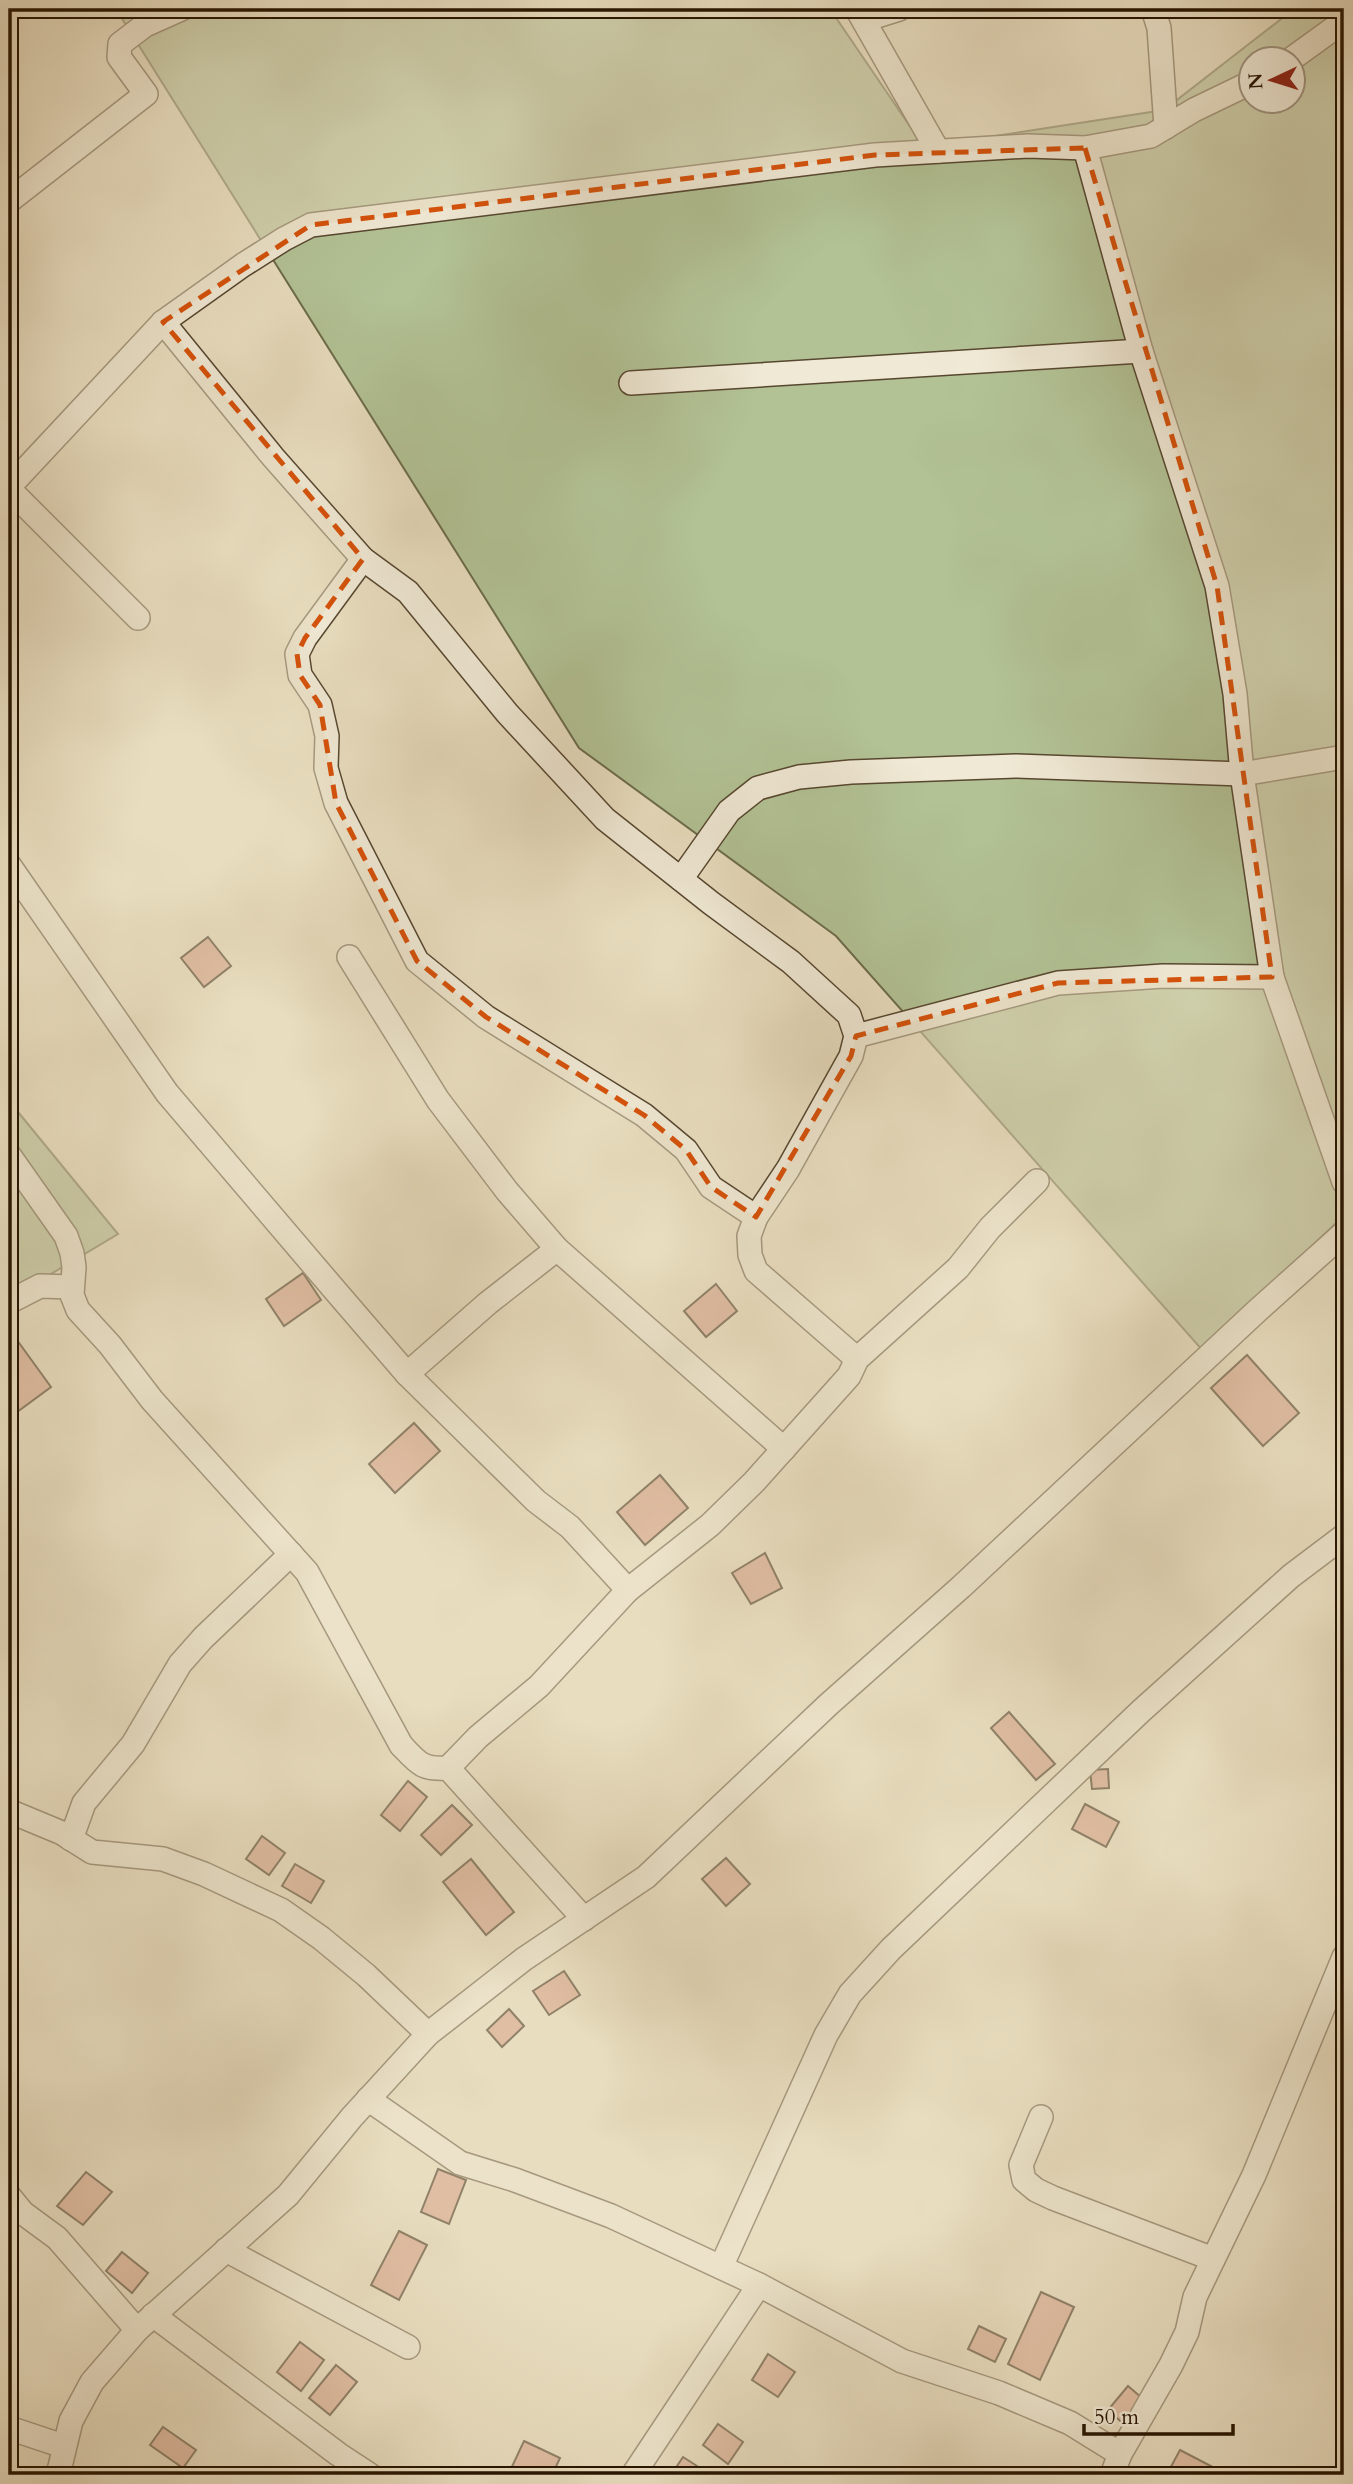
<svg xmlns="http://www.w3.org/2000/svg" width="1353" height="2484" viewBox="0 0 1353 2484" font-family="Cardo,serif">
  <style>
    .green { fill: #b2c295; stroke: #6c6c4b; stroke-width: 2; fill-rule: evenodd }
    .building { fill: #d79a81; stroke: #271501; stroke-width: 2 }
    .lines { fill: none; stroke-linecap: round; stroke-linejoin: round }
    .street-casing { stroke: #574730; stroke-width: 26 }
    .street { stroke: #f0e9d5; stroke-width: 23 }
    .marked { fill: none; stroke: #d5520b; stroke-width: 5; stroke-dasharray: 14 9; stroke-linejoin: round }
  </style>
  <rect width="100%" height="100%" fill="#e8ddbf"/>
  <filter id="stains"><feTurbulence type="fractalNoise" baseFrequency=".00286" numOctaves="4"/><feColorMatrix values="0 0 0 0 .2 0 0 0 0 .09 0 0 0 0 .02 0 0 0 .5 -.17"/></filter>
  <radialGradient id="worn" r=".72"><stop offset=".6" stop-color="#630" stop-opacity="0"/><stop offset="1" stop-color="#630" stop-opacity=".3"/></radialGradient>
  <g class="green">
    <path d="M116,9H830L924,147L1164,110L1294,9H1344V1215L1204,1352L836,936L579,748ZM1252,60H1294V102H1252Z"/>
    <path d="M9,1101L118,1234L9,1299Z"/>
  </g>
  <g class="building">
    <path d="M208,937L231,966L204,987L181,958Z"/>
    <path d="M303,1273L321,1300L284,1326L266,1299Z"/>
    <path d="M716,1284L737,1311L706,1337L684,1311Z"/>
    <path d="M9,1329L51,1387L17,1412L9,1401Z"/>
    <path d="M1247,1355L1299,1413L1263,1446L1211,1388Z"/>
    <path d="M414,1423L440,1451L395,1493L369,1464Z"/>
    <path d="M660,1475L688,1508L645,1545L617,1512Z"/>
    <path d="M765,1553L782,1588L751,1604L732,1573Z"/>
    <path d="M1009,1712L1055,1764L1036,1780L991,1728Z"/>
    <path d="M1108,1769L1109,1788L1092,1789L1090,1770Z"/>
    <path d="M408,1781L427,1797L400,1831L381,1815Z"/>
    <path d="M1085,1804L1119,1822L1106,1847L1072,1829Z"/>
    <path d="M452,1805L472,1825L441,1855L421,1835Z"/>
    <path d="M262,1836L285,1853L269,1875L246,1859Z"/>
    <path d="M726,1858L750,1884L726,1906L702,1879Z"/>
    <path d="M471,1859L514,1912L486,1935L443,1882Z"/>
    <path d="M295,1864L324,1881L311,1903L282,1886Z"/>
    <path d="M564,1971L580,1995L549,2015L533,1991Z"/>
    <path d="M509,2009L524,2026L502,2047L487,2030Z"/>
    <path d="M438,2169L466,2180L449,2224L421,2212Z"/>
    <path d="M86,2172L112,2192L83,2225L57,2206Z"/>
    <path d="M399,2231L427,2245L399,2300L371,2285Z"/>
    <path d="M122,2252L148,2273L132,2293L106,2271Z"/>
    <path d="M1041,2292L1074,2307L1040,2380L1008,2364Z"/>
    <path d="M979,2326L1006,2339L995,2362L968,2349Z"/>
    <path d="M1344,2335V2358L1336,2354Z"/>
    <path d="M300,2342L324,2360L301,2391L277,2372Z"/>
    <path d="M768,2354L795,2372L778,2397L752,2380Z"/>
    <path d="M336,2365L357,2382L330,2415L309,2398Z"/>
    <path d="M1128,2386L1149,2404L1128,2428L1108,2410Z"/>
    <path d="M718,2424L743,2442L728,2464L703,2445Z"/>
    <path d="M163,2427L196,2450L183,2468L150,2445Z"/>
    <path d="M524,2441L560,2458L552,2475H508Z"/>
    <path d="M1180,2450L1228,2475H1170L1167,2474Z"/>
    <path d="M683,2457L711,2475H671Z"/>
  </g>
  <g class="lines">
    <defs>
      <g id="street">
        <path d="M857,9L938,151"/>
        <path d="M1153,9L1159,28L1166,127"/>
        <path d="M864,20L899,9"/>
        <path d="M1290,60L1344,21"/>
        <path d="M1085,148L1141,351L1217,586L1235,694L1242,774L1272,977L1344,1182"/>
        <path d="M9,201L146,94L119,57L120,44L145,25L181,9"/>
        <path d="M163,322L273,457L363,559L408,592L507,713L605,819L711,903L791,962L849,1015L856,1036L851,1056L788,1169L756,1217L749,1236L750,1255L756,1271L857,1359"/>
        <path d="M631,383L1141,351"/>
        <path d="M9,487L163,322L243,265L284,239L311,225L875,155L1028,146L1085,148L1151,136L1194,110L1252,82"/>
        <path d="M9,489L138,618"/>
        <path d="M363,559L305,638L297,654L300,675L320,705L327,736L326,768L336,803L417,961L486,1017L644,1115L686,1150L711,1187L756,1217"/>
        <path d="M9,865L167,1093L333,1288L407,1374L536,1501L570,1527L628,1590L539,1686L478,1737L448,1768"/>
        <path d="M681,879L729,811L758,788L799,777L851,772L1016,766L1242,774L1344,757"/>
        <path d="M349,957L438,1100L507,1191L557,1249L784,1449"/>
        <path d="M856,1036L1058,983L1163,976L1272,977"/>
        <path d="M9,1155L66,1236L72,1253L74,1267L72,1295L78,1310L110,1345L152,1400L307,1572L401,1745C418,1763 422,1770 448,1768L584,1919"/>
        <path d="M9,1302L40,1286L72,1287"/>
        <path d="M407,1374L488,1303L557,1249"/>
        <path d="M628,1590L710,1525L754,1482L849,1376L857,1359L958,1268L990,1228L1037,1181"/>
        <path d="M9,1811L62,1833L92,1852L163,1859L204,1874L281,1910L321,1938L366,1975L428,2034"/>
        <path d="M71,1839L84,1803L133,1744L180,1664L203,1638L291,1554"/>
        <path d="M368,2099L460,2163L515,2180L611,2216L759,2285L902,2361L999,2393L1070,2423L1120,2454"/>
        <path d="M1041,2117L1021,2165L1024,2180L1036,2190L1053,2198L1213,2259"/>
        <path d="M9,2196L23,2213L57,2238L137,2330"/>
        <path d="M226,2250L408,2347"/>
        <path d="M721,2267L826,2035L850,1994L891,1949L1141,1711L1291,1576L1344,1536"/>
        <path d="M153,2315L338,2454L370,2475"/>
        <path d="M9,2428L63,2446"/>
        <path d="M58,2475L71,2421L92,2382L137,2330L288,2195L352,2117L428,2034L524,1959L646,1877L829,1704L961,1587L1258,1310L1344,1233"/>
        <path d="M633,2475L759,2285"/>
        <path d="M1112,2475L1120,2454L1171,2365L1187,2332L1195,2297L1254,2175L1344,1957"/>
      </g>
    </defs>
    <use href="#street" class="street-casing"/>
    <use href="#street" class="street"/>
  </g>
  <path d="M0 0H1353V2484H0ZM1085,148L1217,586L1272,977L1058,983L856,1036L851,1056L756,1217L711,1187L686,1150L644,1115L486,1017L417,961L336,803L320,705L300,675L297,654L305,638L363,559L163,322L311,225L875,155Z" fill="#e8ddbf" fill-opacity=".55" fill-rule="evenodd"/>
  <path class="marked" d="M1085,148L1217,586L1272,977L1058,983L856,1036L851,1056L756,1217L711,1187L686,1150L644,1115L486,1017L417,961L336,803L320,705L300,675L297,654L305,638L363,559L163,322L311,225L875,155Z"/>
  <rect width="1353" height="2484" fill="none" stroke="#e8ddbf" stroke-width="35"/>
  <rect x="10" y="10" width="1332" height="2463" fill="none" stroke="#271501" stroke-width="3.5"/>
  <rect x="18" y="18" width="1318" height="2449" fill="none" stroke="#271501" stroke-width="2"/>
  <g transform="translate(1272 80) rotate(266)"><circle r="33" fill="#f0e9d5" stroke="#a09480" stroke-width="2"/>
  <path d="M0-5L12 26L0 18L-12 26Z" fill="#8f2418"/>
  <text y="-10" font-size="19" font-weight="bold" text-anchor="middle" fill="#271501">N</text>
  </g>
  <path d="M1084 2424v10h149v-10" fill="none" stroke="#271501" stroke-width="3.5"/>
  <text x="1094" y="2424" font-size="21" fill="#271501" stroke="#f0e9d5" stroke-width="5" paint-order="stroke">50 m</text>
  <rect width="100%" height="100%" filter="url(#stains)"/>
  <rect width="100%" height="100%" fill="url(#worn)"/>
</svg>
